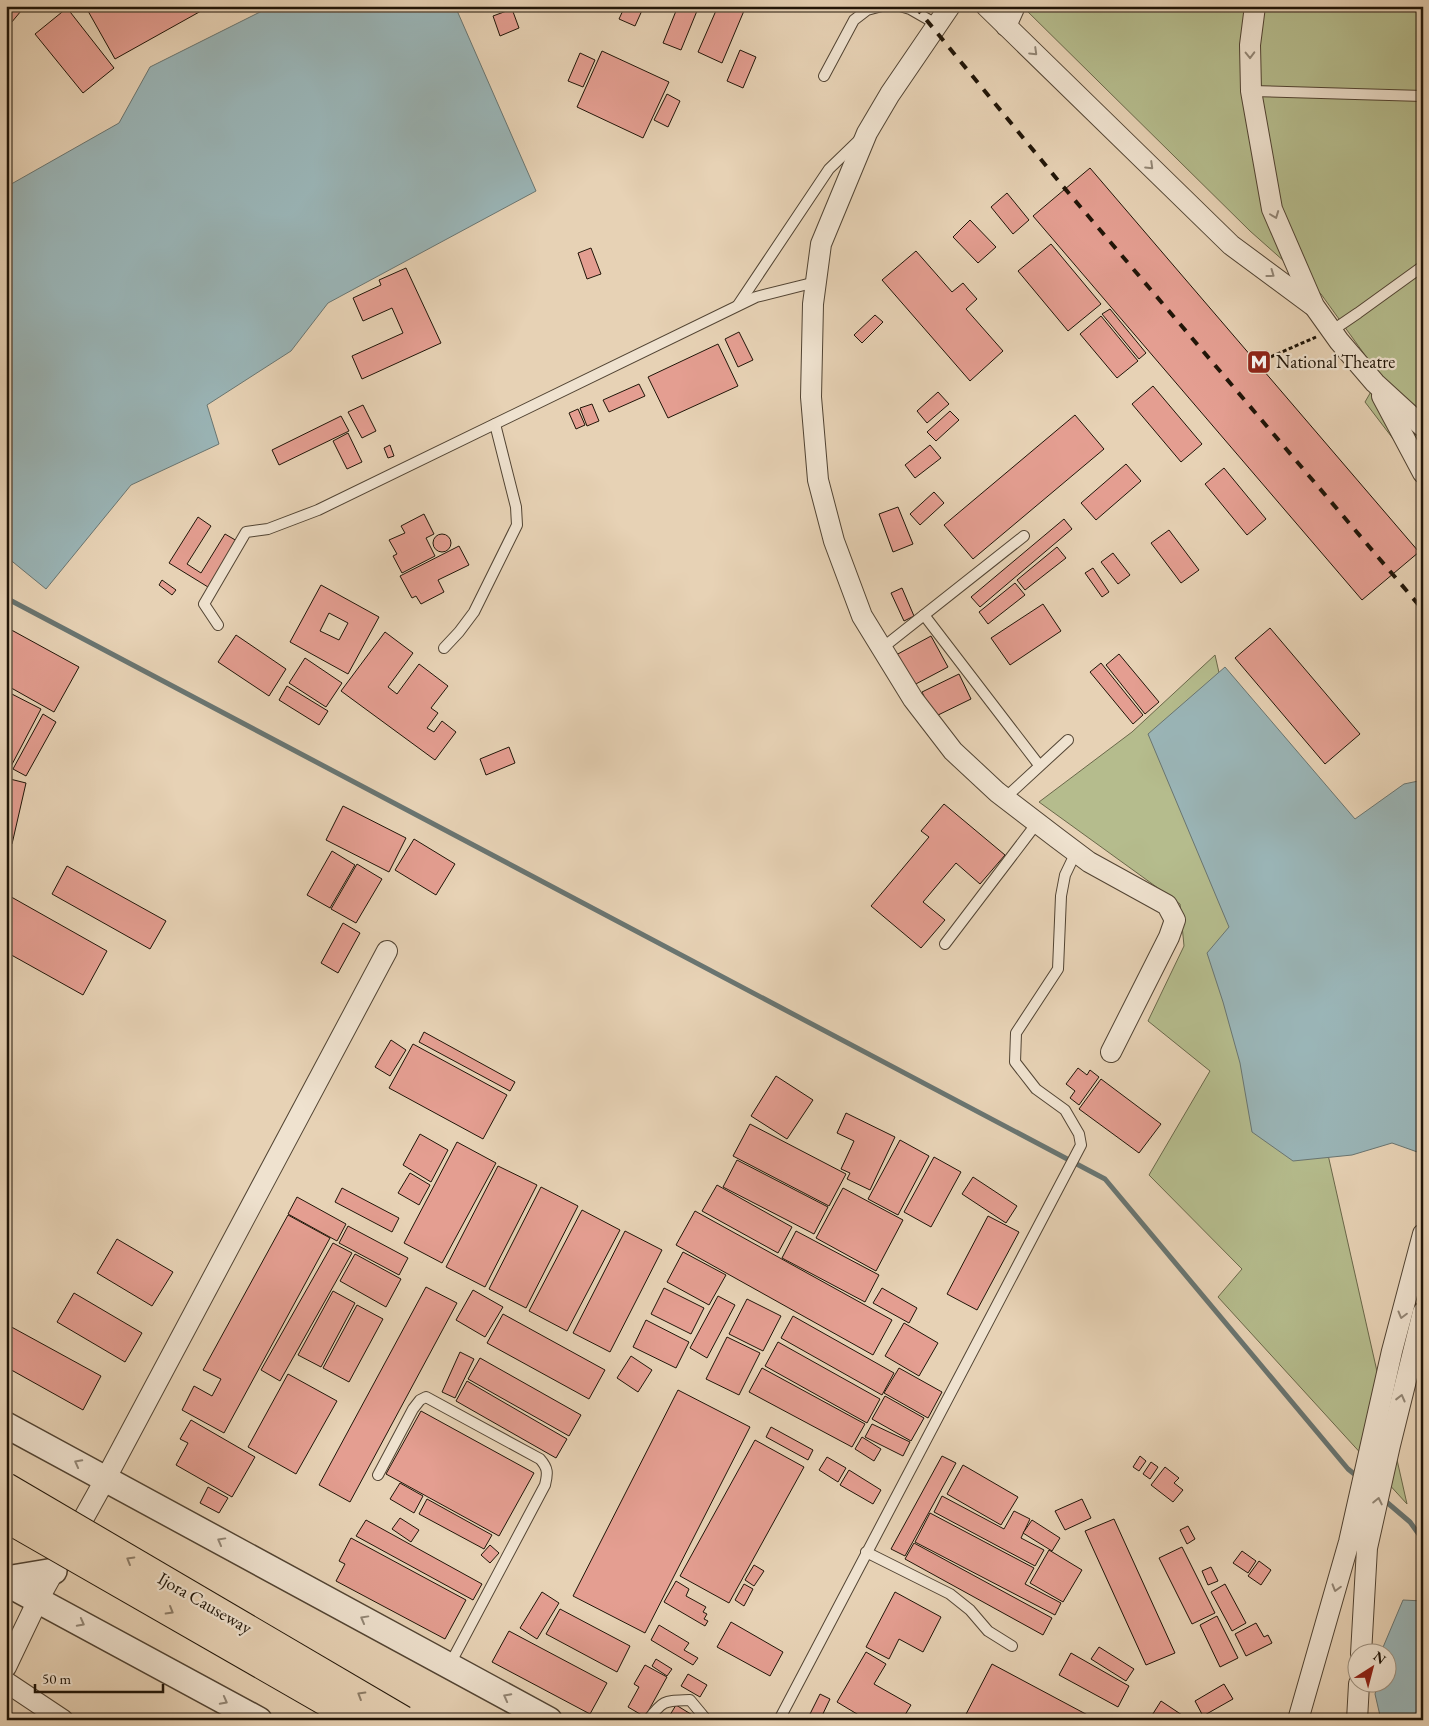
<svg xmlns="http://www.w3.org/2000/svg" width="1429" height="1726" viewBox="0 0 1429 1726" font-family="'EB Garamond',serif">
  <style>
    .green { fill: #b5bc8d; stroke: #6a684a }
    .water { fill: #9ab5b7; stroke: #697571 }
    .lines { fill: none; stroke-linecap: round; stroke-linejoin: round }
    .stream { stroke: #697571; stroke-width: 5 }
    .building { fill: #e49e91; stroke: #201508; fill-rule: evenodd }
    .service-casing { stroke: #524433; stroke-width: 12 }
    .minor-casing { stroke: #524433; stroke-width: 22 }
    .tertiary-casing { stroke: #524433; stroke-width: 28 }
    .path { stroke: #201508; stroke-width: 3; stroke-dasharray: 4 2.5; stroke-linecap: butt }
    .service { stroke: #efe2cf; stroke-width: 10 }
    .minor { stroke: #efe2cf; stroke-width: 20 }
    .tertiary { stroke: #efe2cf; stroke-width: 25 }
    .rail { stroke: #201508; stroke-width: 4; stroke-dasharray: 9 9; stroke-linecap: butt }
    .primary-bridge-casing { stroke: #201508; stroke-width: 30; stroke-linecap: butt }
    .primary-bridge { stroke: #e7d2b5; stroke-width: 28 }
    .oneway { stroke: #928675 }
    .oneway2 { stroke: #8d7d67 }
    .labels { text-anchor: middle; stroke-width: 4.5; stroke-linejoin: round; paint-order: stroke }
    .poi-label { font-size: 18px; fill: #201508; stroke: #efe2cf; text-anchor: start }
    .street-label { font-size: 18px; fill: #201508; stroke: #efe2cf }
  </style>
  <rect width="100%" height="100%" fill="#e7d2b5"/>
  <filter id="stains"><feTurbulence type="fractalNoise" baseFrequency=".004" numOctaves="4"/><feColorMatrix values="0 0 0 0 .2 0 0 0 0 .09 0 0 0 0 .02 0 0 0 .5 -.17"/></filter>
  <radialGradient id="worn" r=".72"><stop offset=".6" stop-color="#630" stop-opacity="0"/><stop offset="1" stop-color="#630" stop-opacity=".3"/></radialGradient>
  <g class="green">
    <path d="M1022,6H1423V478L1365,402L1380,376L1321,294L1250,231Z"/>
    <path d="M1215,655L1407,1504L1218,1297L1242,1269L1149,1175L1210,1071L1148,1021L1184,946L1180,904L1039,802L1132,732Z"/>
  </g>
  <g class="water">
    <path d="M272,6H455L536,191L328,303L291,351L207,405L219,444L131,485L46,589L8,558L6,552V187L119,123L150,67Z"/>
    <path d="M1225,667L1355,819L1404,784L1423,780V1154L1392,1143L1352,1155L1293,1161L1252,1132L1240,1063L1223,1002L1207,953L1229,927L1148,734Z"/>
    <path d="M1403,1600L1423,1601V1720H1381L1375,1694L1378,1684H1386V1654L1381,1653V1652Z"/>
  </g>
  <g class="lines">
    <g class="stream">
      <path d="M6,598L1105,1179L1348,1469L1358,1477"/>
      <path d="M1383,1499L1410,1522L1423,1540"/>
    </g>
  </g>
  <g class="building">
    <path d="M6,6H15L21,11L6,29Z"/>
    <path d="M96,6H210L115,59L88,11Z"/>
    <path d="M625,6H644L635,26L619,19Z"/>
    <path d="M678,6H699L681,50L663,43Z"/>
    <path d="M718,6H746L722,63L698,52Z"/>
    <path d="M67,8L114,68L83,93L35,34Z"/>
    <path d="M512,9L519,28L500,36L493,16Z"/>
    <path d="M740,50L756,57L743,88L727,81Z"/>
    <path d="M602,51L669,82L643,138L577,107Z"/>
    <path d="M580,53L595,60L583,87L568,81Z"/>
    <path d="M667,94L680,101L668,127L654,120Z"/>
    <path d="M1090,168L1419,552L1362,600L1033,216Z"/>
    <path d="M1007,193L1029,220L1013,234L991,207Z"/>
    <path d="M970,220L996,247L978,263L953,237Z"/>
    <path d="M1051,244L1101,304L1068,331L1018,271Z"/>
    <path d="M591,248L601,274L587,279L578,253Z"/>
    <path d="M916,251L952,292L963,283L969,290L977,299L966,309L1003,351L970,381L882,280Z"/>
    <path d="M406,268L441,343L362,379L352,356L403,333L392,308L363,321L353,298L381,285L379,280Z"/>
    <path d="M1110,309L1146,353L1139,359L1102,314Z"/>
    <path d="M875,315L883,322L862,343L854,335Z"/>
    <path d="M1101,316L1138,361L1117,378L1080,334Z"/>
    <path d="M739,332L753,360L738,367L725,339Z"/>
    <path d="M718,344L738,386L668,418L648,377Z"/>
    <path d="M639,384L645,396L609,412L603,400Z"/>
    <path d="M1153,386L1202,444L1181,462L1132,404Z"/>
    <path d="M938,392L949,404L927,423L917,411Z"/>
    <path d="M592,404L599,421L587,426L580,408Z"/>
    <path d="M363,405L376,431L362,438L348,412Z"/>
    <path d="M578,409L585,425L576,429L569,413Z"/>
    <path d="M950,411L959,420L936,441L927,432Z"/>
    <path d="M1075,415L1104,449L973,559L944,525Z"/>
    <path d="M341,416L349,431L279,465L272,450Z"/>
    <path d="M348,433L362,462L347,469L333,441Z"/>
    <path d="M390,445L394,456L388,458L384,448Z"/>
    <path d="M930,445L941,458L915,478L905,465Z"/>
    <path d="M1126,464L1141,481L1096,520L1081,503Z"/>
    <path d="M1224,468L1266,519L1247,535L1205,484Z"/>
    <path d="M934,492L944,503L920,525L910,514Z"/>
    <path d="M898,507L913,544L893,552L879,514Z"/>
    <path d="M424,514L434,534L426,538L435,556L402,573L393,556L397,554L389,540L405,533L401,526Z"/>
    <path d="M198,517L211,526L187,564L201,573L225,534L237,541L208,587L169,563Z"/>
    <path d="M1064,519L1072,529L980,607L971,597Z"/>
    <path d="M1169,530L1199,570L1181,583L1151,543Z"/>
    <circle cx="442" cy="543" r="9"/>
    <path d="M459,546L469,565L438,580L444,592L421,604L416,596L412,598L400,576Z"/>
    <path d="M1057,547L1066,558L1025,590L1017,580Z"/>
    <path d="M1113,553L1130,575L1118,584L1101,562Z"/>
    <path d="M1093,568L1109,592L1102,597L1085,573Z"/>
    <path d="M162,580L176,590L172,595L159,585Z"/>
    <path d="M1015,583L1025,595L988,624L979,612Z"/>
    <path d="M321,585L379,617L348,674L290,642ZM329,613L348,623L339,640L320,631Z"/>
    <path d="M902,588L914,616L904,621L891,593Z"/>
    <path d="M1043,604L1061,631L1010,665L991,638Z"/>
    <path d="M6,627L79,667L54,712L6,685Z"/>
    <path d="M1270,628L1360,734L1325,764L1235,658Z"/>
    <path d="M385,632L413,653L388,687L397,694L419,664L448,686L431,708L438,713L427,728L434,732L442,721L456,732L435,760L341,691Z"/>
    <path d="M236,635L286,669L269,696L218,662Z"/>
    <path d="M931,636L948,667L912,686L896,655Z"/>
    <path d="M1119,654L1159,702L1145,714L1106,665Z"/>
    <path d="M305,658L342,683L326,707L289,683Z"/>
    <path d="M1101,663L1143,715L1133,724L1090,672Z"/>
    <path d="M959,674L971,699L934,717L922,692Z"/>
    <path d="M287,686L328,711L319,725L279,700Z"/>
    <path d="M6,691L41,709L8,772L6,771Z"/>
    <path d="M43,714L56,722L26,776L13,769Z"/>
    <path d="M509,747L515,763L486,775L480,759Z"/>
    <path d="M6,778L26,783L12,844L6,843Z"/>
    <path d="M944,804L1005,855L980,884L956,863L923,902L945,920L921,948L871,906L929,837L921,831Z"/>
    <path d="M343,806L406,838L389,872L326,840Z"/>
    <path d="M414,839L455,864L436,895L395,870Z"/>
    <path d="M332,851L355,865L330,908L307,895Z"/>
    <path d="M357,864L382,879L356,923L331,909Z"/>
    <path d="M67,866L166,921L150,949L52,894Z"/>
    <path d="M6,894L107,951L83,995L6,952Z"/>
    <path d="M343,923L360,933L338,973L321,963Z"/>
    <path d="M424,1032L515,1082L510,1091L419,1042Z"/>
    <path d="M391,1040L406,1050L390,1076L375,1067Z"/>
    <path d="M413,1044L507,1095L483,1139L389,1088Z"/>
    <path d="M1078,1068L1087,1075L1090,1070L1099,1077L1079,1105L1070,1098L1075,1091L1066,1084Z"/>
    <path d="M776,1076L813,1100L787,1139L751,1116Z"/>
    <path d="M1101,1079L1161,1124L1139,1153L1079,1109Z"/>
    <path d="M846,1113L895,1137L870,1190L847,1179L850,1173L841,1169L854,1141L837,1133Z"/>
    <path d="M750,1124L846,1174L829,1206L733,1156Z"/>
    <path d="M420,1134L448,1150L431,1182L403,1165Z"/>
    <path d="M900,1140L929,1156L898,1215L868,1199Z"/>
    <path d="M457,1142L496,1163L442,1263L404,1243Z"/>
    <path d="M934,1157L961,1172L931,1227L904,1212Z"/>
    <path d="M737,1160L828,1207L814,1234L723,1187Z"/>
    <path d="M498,1166L537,1185L485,1287L446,1267Z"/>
    <path d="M410,1173L430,1185L419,1205L398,1193Z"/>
    <path d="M973,1177L1017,1206L1006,1223L962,1194Z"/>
    <path d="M717,1185L792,1227L778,1253L702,1211Z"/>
    <path d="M541,1187L578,1206L526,1308L489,1289Z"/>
    <path d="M342,1188L399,1218L392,1232L335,1202Z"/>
    <path d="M843,1188L903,1220L876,1271L816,1238Z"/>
    <path d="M297,1197L346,1224L337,1241L288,1214Z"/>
    <path d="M582,1210L620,1230L567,1331L529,1311Z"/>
    <path d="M695,1211L892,1320L873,1355L676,1245Z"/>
    <path d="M288,1215L330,1238L224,1433L182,1410L194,1386L212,1396L221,1379L203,1370Z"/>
    <path d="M988,1216L1019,1232L977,1310L947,1294Z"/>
    <path d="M348,1226L408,1258L399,1275L339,1243Z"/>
    <path d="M625,1231L662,1250L610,1352L573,1333Z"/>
    <path d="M796,1231L879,1275L865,1302L782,1258Z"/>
    <path d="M117,1239L173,1272L152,1306L97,1273Z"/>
    <path d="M333,1243L352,1253L280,1381L261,1370Z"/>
    <path d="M683,1252L726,1275L709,1305L667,1282Z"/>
    <path d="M355,1254L401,1279L386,1307L340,1281Z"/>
    <path d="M426,1287L457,1303L350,1502L319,1485Z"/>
    <path d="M664,1288L704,1308L691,1334L651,1314Z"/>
    <path d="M882,1288L917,1308L909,1323L873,1303Z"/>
    <path d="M473,1290L503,1307L485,1337L456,1320Z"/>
    <path d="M333,1291L355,1303L321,1367L298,1355Z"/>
    <path d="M74,1293L142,1333L125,1362L57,1322Z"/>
    <path d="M718,1296L735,1305L707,1358L690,1348Z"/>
    <path d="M747,1299L781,1316L763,1351L729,1334Z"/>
    <path d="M357,1305L383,1319L349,1382L323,1368Z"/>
    <path d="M503,1314L605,1370L589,1399L487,1343Z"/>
    <path d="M793,1316L894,1373L882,1395L781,1338Z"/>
    <path d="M646,1320L689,1342L676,1368L633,1347Z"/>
    <path d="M904,1323L938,1343L919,1376L885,1356Z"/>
    <path d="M6,1324L101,1376L83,1410L6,1367Z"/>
    <path d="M727,1337L760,1353L739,1395L706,1379Z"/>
    <path d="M778,1342L880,1399L867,1423L765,1366Z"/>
    <path d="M460,1352L474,1359L455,1398L442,1392Z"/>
    <path d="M631,1356L652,1370L638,1392L617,1378Z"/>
    <path d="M480,1358L581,1415L569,1436L468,1379Z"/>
    <path d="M762,1368L865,1424L852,1447L749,1392Z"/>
    <path d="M899,1368L942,1392L928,1418L884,1393Z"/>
    <path d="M288,1374L337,1401L296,1474L248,1447Z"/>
    <path d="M467,1381L567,1439L556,1458L456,1401Z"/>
    <path d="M678,1390L750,1427L645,1633L573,1596Z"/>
    <path d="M885,1396L924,1418L911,1441L872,1419Z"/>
    <path d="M421,1411L534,1473L499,1536L386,1474Z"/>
    <path d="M191,1420L255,1457L232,1497L176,1465L188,1443L180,1439Z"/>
    <path d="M872,1424L910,1442L903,1456L865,1437Z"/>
    <path d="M771,1427L813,1450L808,1460L766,1437Z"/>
    <path d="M862,1437L881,1449L874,1461L855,1449Z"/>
    <path d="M755,1440L804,1467L729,1603L680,1576Z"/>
    <path d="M942,1456L956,1463L905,1556L891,1549Z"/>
    <path d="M1140,1456L1146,1461L1139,1471L1133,1467Z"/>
    <path d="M827,1457L846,1468L838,1482L819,1470Z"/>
    <path d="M1151,1462L1158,1467L1150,1479L1143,1474Z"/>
    <path d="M963,1465L1018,1497L1001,1525L947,1494Z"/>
    <path d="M1165,1467L1179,1478L1174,1483L1183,1490L1173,1502L1151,1485Z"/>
    <path d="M849,1470L881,1490L873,1504L840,1485Z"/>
    <path d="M400,1483L423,1496L414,1513L390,1499Z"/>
    <path d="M208,1487L228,1498L219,1513L200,1503Z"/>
    <path d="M942,1496L1004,1529L1014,1511L1030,1519L1021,1538L1044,1550L1035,1566L934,1512Z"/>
    <path d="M427,1499L492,1535L484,1549L419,1514Z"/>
    <path d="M1082,1499L1091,1518L1065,1530L1055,1511Z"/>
    <path d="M930,1513L1034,1568L1025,1584L1061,1603L1055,1615L915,1542Z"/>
    <path d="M400,1518L419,1530L411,1542L392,1529Z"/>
    <path d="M1114,1519L1175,1653L1146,1665L1085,1531Z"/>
    <path d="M366,1520L482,1584L473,1600L356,1536Z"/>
    <path d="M1032,1520L1060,1538L1052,1551L1023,1533Z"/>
    <path d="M1188,1526L1195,1539L1187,1544L1180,1530Z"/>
    <path d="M351,1538L466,1600L445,1639L336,1581L345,1564L339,1561Z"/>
    <path d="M914,1543L1052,1618L1043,1635L905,1559Z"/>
    <path d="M490,1545L499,1553L490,1563L481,1555Z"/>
    <path d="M1182,1547L1215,1613L1192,1624L1159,1558Z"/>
    <path d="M1049,1550L1082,1570L1063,1602L1030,1583Z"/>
    <path d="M1242,1551L1256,1561L1248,1573L1233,1563Z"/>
    <path d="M1259,1561L1271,1570L1261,1585L1248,1576Z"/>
    <path d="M754,1565L764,1571L754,1586L745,1580Z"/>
    <path d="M1211,1567L1218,1581L1208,1585L1202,1571Z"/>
    <path d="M676,1581L689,1589L686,1596L706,1607L703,1612L707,1614L704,1619L708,1621L705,1626L664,1602Z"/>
    <path d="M744,1584L753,1589L744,1606L735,1600Z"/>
    <path d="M1225,1584L1246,1623L1232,1631L1211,1592Z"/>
    <path d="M542,1592L559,1603L537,1639L520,1628Z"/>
    <path d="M895,1592L941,1617L923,1652L899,1639L889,1659L866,1647Z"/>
    <path d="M560,1609L630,1646L617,1672L546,1634Z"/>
    <path d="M1217,1616L1238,1658L1220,1667L1200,1625Z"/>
    <path d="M731,1622L783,1652L770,1676L717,1647Z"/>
    <path d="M1256,1623L1264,1637L1268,1635L1272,1643L1246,1656L1235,1634Z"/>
    <path d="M659,1625L689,1643L684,1650L698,1658L693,1665L651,1640Z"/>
    <path d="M509,1631L607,1683L590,1714L492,1662Z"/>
    <path d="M1099,1647L1134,1669L1126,1681L1091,1659Z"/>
    <path d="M866,1652L886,1664L874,1684L911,1705L902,1720H867L837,1702Z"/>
    <path d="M1071,1653L1129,1686L1118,1707L1059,1675Z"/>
    <path d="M656,1659L672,1669L667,1676L652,1666Z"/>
    <path d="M992,1664L1097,1720H963Z"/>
    <path d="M645,1665L667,1677L645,1717L628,1707L639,1687L634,1684Z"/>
    <path d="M688,1674L707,1685L700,1697L681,1686Z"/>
    <path d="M1224,1684L1233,1699L1203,1716L1195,1701Z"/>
    <path d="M820,1694L830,1699L820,1720L810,1714Z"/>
    <path d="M1161,1701L1188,1719V1720H1149Z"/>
    <path d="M676,1705L694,1716L692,1720H667Z"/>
  </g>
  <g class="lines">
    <defs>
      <g id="service">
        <path d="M900,6L910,9L938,25"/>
        <path d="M824,76L854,20L867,10L882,6"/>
        <path d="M1251,91L1423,96"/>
        <path d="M738,305L829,169L859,140"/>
        <path d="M1333,330L1358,313L1423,266"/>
        <path d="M924,615L1039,765"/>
        <path d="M218,625L204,604L246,532L268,529L318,510L756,297L816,282"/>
        <path d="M444,648L459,632L474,612L517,525L516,507L495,424"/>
        <path d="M881,649L1024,536"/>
        <path d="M1005,798L1068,740"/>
        <path d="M945,944L1037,823"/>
        <path d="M378,1475L413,1409L420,1400L426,1397L540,1459C548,1468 548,1473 545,1485L449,1666"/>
        <path d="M866,1552L950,1594L970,1610L988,1631L1012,1646"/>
        <path d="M648,1720C664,1699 665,1701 690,1700L705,1718L704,1720"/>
        <path d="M779,1720L1081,1145L1079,1134L1065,1110L1036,1089L1015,1062L1016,1033L1058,969L1061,896L1065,875L1076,852"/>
      </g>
      <g id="minor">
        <path d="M950,6L890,94L867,133L821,244L813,304L811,397L818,480L834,541L862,616L913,699L953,751L997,792L1057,838L1089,862L1167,905L1175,920L1169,937L1111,1052"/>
        <path d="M986,6L1231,245L1312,305"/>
        <path d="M1255,6L1250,45L1251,91L1272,209L1314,306L1339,341L1375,383L1423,427"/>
        <path d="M1006,26L1015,6"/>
        <path d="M1382,396L1423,473"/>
        <path d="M1361,1654L1367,1548L1390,1445L1423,1312"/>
        <path d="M6,1667L38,1600L106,1478L387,951"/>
        <path d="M6,1682L63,1720"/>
        <path d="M1298,1720L1349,1542L1392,1351L1423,1234"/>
        <path d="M1357,1720L1359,1684"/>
      </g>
      <g id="tertiary">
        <path d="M6,1425L549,1720"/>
        <path d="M6,1579L54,1571"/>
        <path d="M6,1583L259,1720"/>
      </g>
    </defs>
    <use href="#service" class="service-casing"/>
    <use href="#minor" class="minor-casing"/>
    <use href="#tertiary" class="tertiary-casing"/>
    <path class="path" d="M1259,362L1316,337"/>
    <use href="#service" class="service"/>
    <use href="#minor" class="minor"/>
    <use href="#tertiary" class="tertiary"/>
    <path class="rail" d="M915,6L1061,184L1423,610"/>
    <defs>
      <g id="primary-bridge">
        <path d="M6,1487L403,1720"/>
        <path d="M6,1518L358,1720"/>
      </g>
    </defs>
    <use href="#primary-bridge" class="primary-bridge-casing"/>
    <use href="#primary-bridge" class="primary-bridge"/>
  </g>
  <defs><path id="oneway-chevron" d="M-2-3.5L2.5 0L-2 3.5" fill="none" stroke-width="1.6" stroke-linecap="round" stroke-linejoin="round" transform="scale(1.25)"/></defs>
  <g class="oneway">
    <use href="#oneway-chevron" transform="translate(1034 52) rotate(44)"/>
    <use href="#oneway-chevron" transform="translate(1250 55) rotate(89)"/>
    <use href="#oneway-chevron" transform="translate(1150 166) rotate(44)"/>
    <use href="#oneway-chevron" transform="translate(1275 215) rotate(69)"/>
    <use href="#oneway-chevron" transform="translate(1271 274) rotate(36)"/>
    <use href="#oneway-chevron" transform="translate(1402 1315) rotate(105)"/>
    <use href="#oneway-chevron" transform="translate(1401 1398) rotate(-76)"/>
    <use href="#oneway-chevron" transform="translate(78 1463) rotate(-152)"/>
    <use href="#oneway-chevron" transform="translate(1378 1501) rotate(-78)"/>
    <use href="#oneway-chevron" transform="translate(221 1541) rotate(-151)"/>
    <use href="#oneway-chevron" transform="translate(1336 1588) rotate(106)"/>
    <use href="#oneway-chevron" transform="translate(364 1619) rotate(-151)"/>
    <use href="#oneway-chevron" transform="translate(81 1623) rotate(28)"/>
    <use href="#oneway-chevron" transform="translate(507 1697) rotate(-152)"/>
    <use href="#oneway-chevron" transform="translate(224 1701) rotate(28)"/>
  </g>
  <g class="oneway2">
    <use href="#oneway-chevron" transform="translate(130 1560) rotate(-150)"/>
    <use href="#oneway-chevron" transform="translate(170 1611) rotate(30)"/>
    <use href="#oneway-chevron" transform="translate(361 1695) rotate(-149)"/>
  </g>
  <defs>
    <symbol id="metro-square" viewBox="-11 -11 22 22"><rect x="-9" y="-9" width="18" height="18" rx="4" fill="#8f2418" stroke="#efe2cf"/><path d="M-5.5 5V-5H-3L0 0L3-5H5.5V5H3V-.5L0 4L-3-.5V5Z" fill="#fff"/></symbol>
  </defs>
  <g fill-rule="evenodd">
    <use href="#metro-square" x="1245" y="348" width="28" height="28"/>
  </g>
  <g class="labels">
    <g class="poi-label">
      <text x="1276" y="368">National Theatre</text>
    </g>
    <g class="street-label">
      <text transform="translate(205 1603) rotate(30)" y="6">Ijora Causeway</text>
    </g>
  </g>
  <rect width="1429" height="1726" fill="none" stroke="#e7d2b5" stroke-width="25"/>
  <rect x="8" y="8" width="1414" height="1711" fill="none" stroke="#201508" stroke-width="2.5"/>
  <rect x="12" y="12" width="1404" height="1701" fill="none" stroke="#201508"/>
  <g transform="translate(1372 1668) rotate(36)"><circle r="24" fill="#efe2cf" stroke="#9c907f"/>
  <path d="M0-4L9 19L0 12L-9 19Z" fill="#8f2418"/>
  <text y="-8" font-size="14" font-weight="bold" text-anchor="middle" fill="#201508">N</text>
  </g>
  <path d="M35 1684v8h128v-8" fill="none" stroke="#201508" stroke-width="2.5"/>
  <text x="42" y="1684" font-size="15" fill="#201508" stroke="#efe2cf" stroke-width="4" paint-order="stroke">50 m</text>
  <rect width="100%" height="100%" filter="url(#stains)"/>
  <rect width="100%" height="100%" fill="url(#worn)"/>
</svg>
